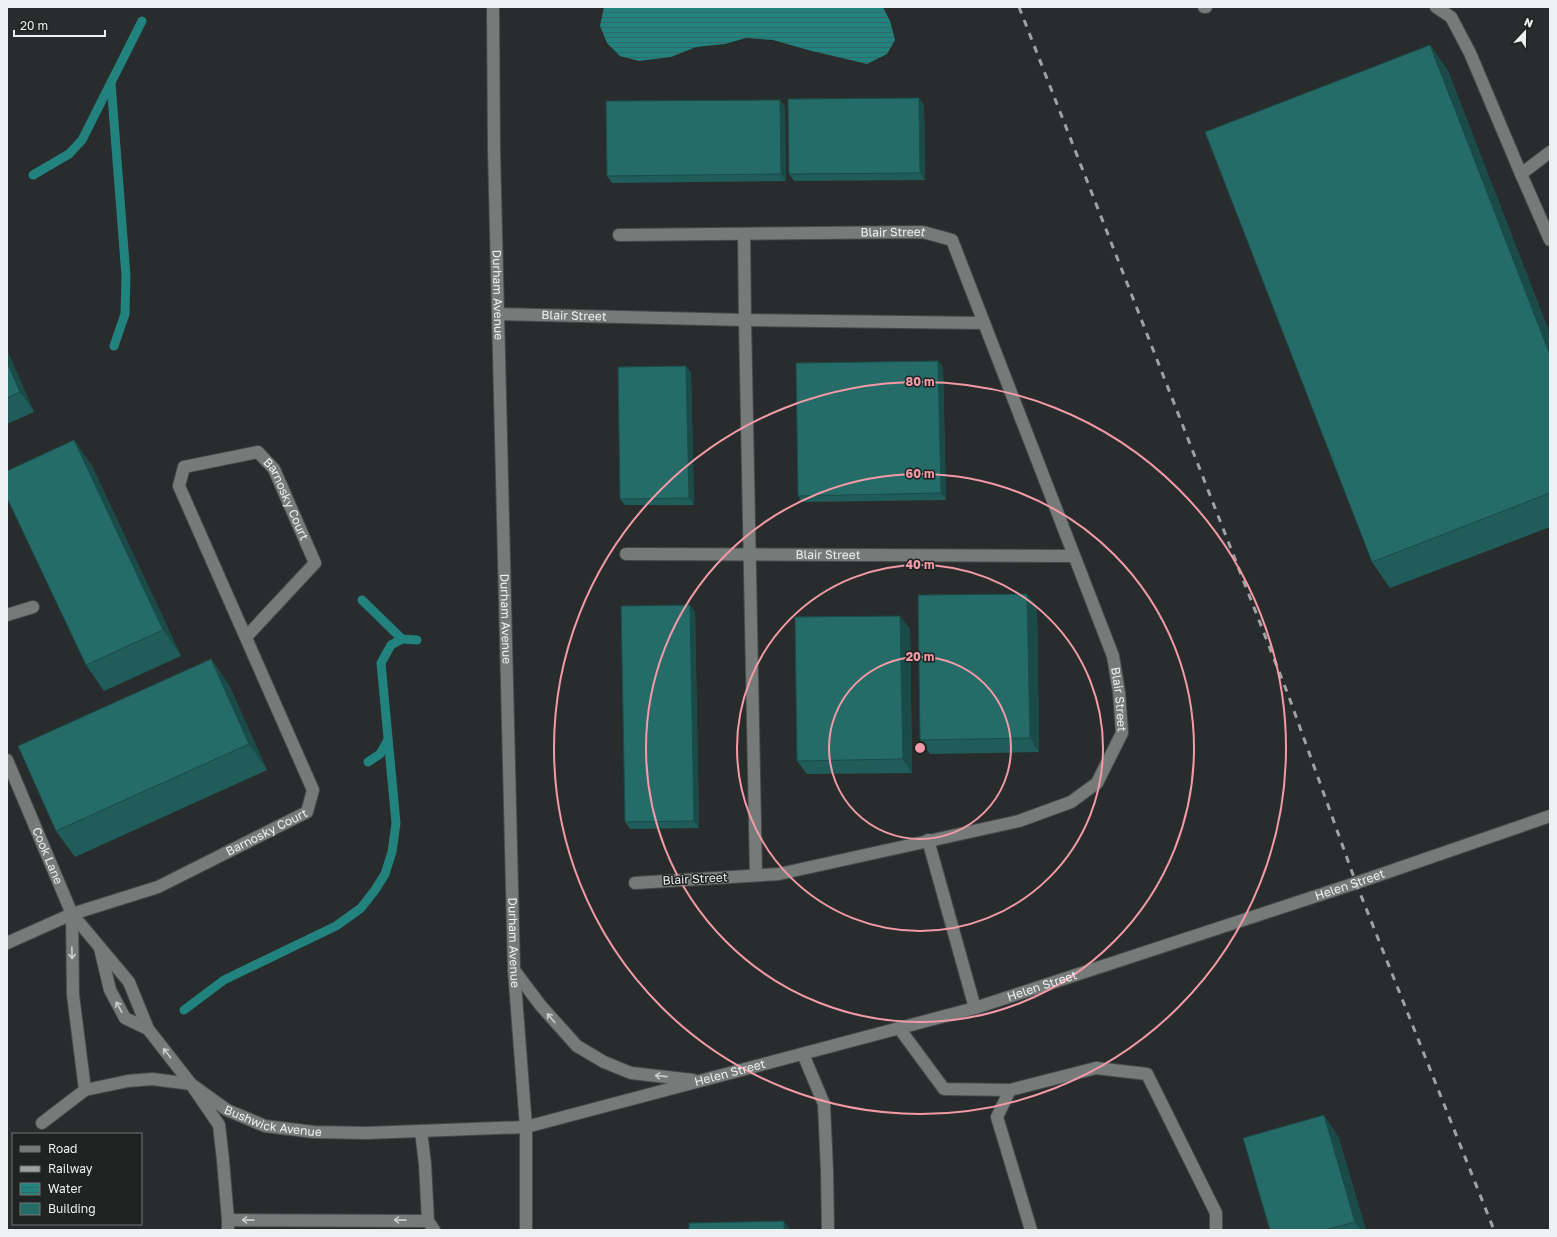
<svg xmlns="http://www.w3.org/2000/svg" width="1557" height="1237" viewBox="0 0 1557 1237" font-family="'Golos Text',sans-serif">
  <style>
    .water { fill: url(#water-rules) }
    .lines { fill: none; stroke-linecap: round; stroke-linejoin: round }
    .stream { stroke: #21827e; stroke-width: 9 }
    .lane-casing { stroke: #464a4a; stroke-width: 14 }
    .street-casing { stroke: #464a4a; stroke-width: 14 }
    .secondary-casing { stroke: #464a4a; stroke-width: 14 }
    .lane { stroke: #767b7a; stroke-width: 12 }
    .street { stroke: #767b7a; stroke-width: 12 }
    .secondary { stroke: #767b7a; stroke-width: 12 }
    .rail { stroke: #9fa2a2; stroke-width: 3; stroke-dasharray: 7 7; stroke-linecap: butt }
    .wall { fill: #205c59 }
    .shaded-wall { fill: #1a4b48 }
    .building { fill: #256b67; stroke: #1a4b48 }
    .oneway { stroke: #cacecd }
    .ring { fill: none; stroke: #f39aa7; stroke-width: 2 }
    .labels { text-anchor: middle; stroke-width: 3; stroke-linejoin: round; paint-order: stroke }
    .street-label { font-size: 12px; fill: #eef1f1; stroke: #1f2322 }
    .centre { fill: #f39aa7; stroke: #1f2322; stroke-width: 2 }
    .ring-label { font-size: 12px; text-anchor: middle; font-weight: bold; fill: #f39aa7; stroke: #1f2322; stroke-width: 3; stroke-linejoin: round; paint-order: stroke }
  </style>
  <defs>
    <pattern id="water-rules" width="6" height="5" patternUnits="userSpaceOnUse"><rect width="6" height="5" fill="#21827e"/><path d="M0 2.5h6" fill="none" stroke="#326866"/></pattern>
  </defs>
  <rect width="100%" height="100%" fill="#292c2c"/>
  <path class="water" d="M604,7H883L890,21L895,40L887,54L867,64L808,50L773,40L746,38L725,44L696,47L671,57L639,61L620,56L607,43L600,26Z"/>
  <g class="lines">
    <g class="stream">
      <path d="M111,83L126,276L125,314L114,346"/>
      <path d="M33,175L69,154L82,140L142,21"/>
      <path d="M362,600L402,639L417,640"/>
      <path d="M368,762L380,754L388,740"/>
      <path d="M184,1010L224,980L336,926L361,908L375,890L385,874L392,852L396,823L381,663L391,645L402,639"/>
    </g>
    <defs>
      <g id="lane">
        <path d="M1204,7H1206"/>
        <path d="M1436,7L1451,17L1470,53L1521,174L1550,152"/>
        <path d="M7,615L33,607"/>
        <path id="s1" d="M7,760L72,914L129,982L148,1029L191,1084L219,1125L223,1160L228,1220"/>
        <path d="M72,914L73,995L85,1090"/>
        <path id="s2" d="M7,943L72,914L158,887L307,812L313,790L179,486L184,467L258,452L274,469L315,563L246,637"/>
        <path d="M100,948L110,990L125,1018L148,1029"/>
        <path d="M899,1028L944,1089L1010,1090L1096,1068L1147,1074L1216,1213V1230"/>
        <path d="M803,1054L824,1104L827,1171L828,1230"/>
        <path d="M1010,1090L997,1117L1031,1230"/>
        <path d="M421,1131L425,1164L428,1221"/>
        <path d="M228,1230V1220L428,1221L434,1230"/>
      </g>
      <g id="street">
        <path d="M1521,174L1550,240"/>
        <path d="M744,234L745,320L756,875"/>
        <path id="s3" d="M619,235L923,232L952,240L1113,656L1119,692L1122,733L1097,783L1071,802L1019,821L779,874L635,883"/>
        <path id="s4" d="M498,314L745,320L984,323"/>
        <path id="s5" d="M626,554L1074,556"/>
        <path d="M928,840L975,1008"/>
        <path id="s6" d="M42,1123L85,1090L128,1081L152,1079L191,1084L227,1110L265,1126L314,1132L367,1133L526,1127"/>
      </g>
      <g id="secondary">
        <path id="s7" d="M493,7L494,150L514,970L526,1127V1230"/>
        <path d="M514,970L541,1006L577,1046L604,1062L631,1073L693,1080"/>
        <path id="s8" d="M526,1127L975,1008L1356,883L1550,816"/>
      </g>
    </defs>
    <use href="#lane" class="lane-casing"/>
    <use href="#street" class="street-casing"/>
    <use href="#secondary" class="secondary-casing"/>
    <use href="#lane" class="lane"/>
    <use href="#street" class="street"/>
    <use href="#secondary" class="secondary"/>
    <path class="rail" d="M1019,7L1289,697L1356,883L1494,1230"/>
  </g>
  <g class="wall">
    <path d="M1430,45L1448,71L1550,334V527L1390,588L1372,562Z"/>
    <path d="M919,98L924,105L925,180L794,181L789,174Z"/>
    <path d="M785,106L786,181L612,183L607,176Z"/>
    <path d="M7,350L34,412L7,424Z"/>
    <path d="M938,361L943,368L946,500L803,502L798,496Z"/>
    <path d="M686,366L691,373L694,505H625L620,499Z"/>
    <path d="M74,440L92,466L181,656L104,691L86,665Z"/>
    <path d="M690,605L695,612L699,828L630,829L625,822Z"/>
    <path d="M1037,607L1039,752L930,754L920,740Z"/>
    <path d="M910,629L912,773L807,774L797,761Z"/>
    <path d="M211,659L229,685L267,770L75,857L56,831Z"/>
    <path d="M1338,1136L1366,1230H1270Z"/>
  </g>
  <g class="shaded-wall">
    <path d="M1430,45L1448,71L1550,334V355Z"/>
    <path d="M919,98L924,105L925,180L920,173Z"/>
    <path d="M780,100L785,106L786,181L781,174Z"/>
    <path d="M7,350L34,412L20,392L7,362Z"/>
    <path d="M938,361L943,368L946,500L941,493Z"/>
    <path d="M686,366L691,373L694,505L689,498Z"/>
    <path d="M74,440L92,466L181,656L163,630Z"/>
    <path d="M1027,594L1037,607L1039,752L1030,738Z"/>
    <path d="M690,605L695,612L699,828L694,821Z"/>
    <path d="M900,616L910,629L912,773L903,759Z"/>
    <path d="M211,659L229,685L267,770L249,744Z"/>
    <path d="M1324,1115L1338,1136L1366,1230H1361L1355,1222Z"/>
    <path d="M784,1221L790,1230H784Z"/>
  </g>
  <g class="building">
    <path d="M1430,45L1550,355V493L1372,562L1205,132Z"/>
    <path d="M919,98L920,173L789,174L788,99Z"/>
    <path d="M780,100L781,174L607,176L606,101Z"/>
    <path d="M938,361L941,493L798,496L796,363Z"/>
    <path d="M7,362L20,392L7,398Z"/>
    <path d="M686,366L689,498L620,499L618,367Z"/>
    <path d="M74,440L163,630L86,665L7,498V471Z"/>
    <path d="M1027,594L1030,738L920,740L918,595Z"/>
    <path d="M690,605L694,821L625,822L621,606Z"/>
    <path d="M900,616L903,759L797,761L795,617Z"/>
    <path d="M211,659L249,744L56,831L18,746Z"/>
    <path d="M1324,1115L1355,1222L1325,1230H1270L1243,1138Z"/>
    <path d="M784,1221V1230H689V1223Z"/>
  </g>
  <defs><path id="oneway-shaft" d="M-6 0H5M1.5-3L5.5 0L1.5 3" fill="none" stroke-width="1.6" stroke-linecap="round" stroke-linejoin="round"/></defs>
  <g class="oneway">
    <use href="#oneway-shaft" transform="translate(72 953) rotate(89)"/>
    <use href="#oneway-shaft" transform="translate(119 1007) rotate(-118)"/>
    <use href="#oneway-shaft" transform="translate(551 1018) rotate(-130)"/>
    <use href="#oneway-shaft" transform="translate(167 1053) rotate(-128)"/>
    <use href="#oneway-shaft" transform="translate(661 1076) rotate(-174)"/>
    <use href="#oneway-shaft" transform="translate(248 1220) rotate(-179)"/>
    <use href="#oneway-shaft" transform="translate(400 1220) rotate(-179)"/>
  </g>
  <g class="ring">
    <circle cx="920" cy="748" r="91"/>
    <circle cx="920" cy="748" r="183"/>
    <circle cx="920" cy="748" r="274"/>
    <circle cx="920" cy="748" r="366"/>
  </g>
  <g class="labels">
    <g class="street-label">
      <text dy="4" stroke="none"><textPath href="#s3" startOffset="274">Blair Street</textPath></text>
      <text dy="4" stroke="none"><textPath href="#s7" startOffset="288">Durham Avenue</textPath></text>
      <text dy="4" stroke="none"><textPath href="#s4" startOffset="76">Blair Street</textPath></text>
      <text dy="4" stroke="none"><textPath href="#s2" startOffset="834">Barnosky Court</textPath></text>
      <text dy="4" stroke="none"><textPath href="#s5" startOffset="202">Blair Street</textPath></text>
      <text dy="4" stroke="none"><textPath href="#s7" startOffset="612">Durham Avenue</textPath></text>
      <text dy="4" stroke="none"><textPath href="#s3" startOffset="824">Blair Street</textPath></text>
      <text dy="4" stroke="none"><textPath href="#s2" startOffset="283">Barnosky Court</textPath></text>
      <text dy="4" stroke="none"><textPath href="#s1" startOffset="104">Cook Lane</textPath></text>
      <text transform="translate(695 879) rotate(-3)" y="4">Blair Street</text>
      <text dy="4" stroke="none"><textPath href="#s8" startOffset="859">Helen Street</textPath></text>
      <text dy="4" stroke="none"><textPath href="#s7" startOffset="936">Durham Avenue</textPath></text>
      <text dy="4" stroke="none"><textPath href="#s8" startOffset="535">Helen Street</textPath></text>
      <text dy="4" stroke="none"><textPath href="#s8" startOffset="211">Helen Street</textPath></text>
      <text dy="4" stroke="none"><textPath href="#s6" startOffset="254">Bushwick Avenue</textPath></text>
    </g>
  </g>
  <circle cx="920" cy="748" r="6" class="centre"/>
  <g class="ring-label">
    <text x="920" y="386">80 m</text>
    <text x="920" y="478">60 m</text>
    <text x="920" y="569">40 m</text>
    <text x="920" y="661">20 m</text>
  </g>
  <rect width="1557" height="1237" fill="none" stroke="#eef1f1" stroke-width="16"/>
  <rect x="12" y="1133" width="130" height="92" fill="#1f2322" stroke="#727575"/>
  <rect x="20" y="1146" width="20" height="6" fill="#767b7a" stroke="#727575"/>
  <text x="48" y="1153" font-size="12" fill="#eef1f1">Road</text>
  <rect x="20" y="1166" width="20" height="6" fill="#9fa2a2" stroke="#727575"/>
  <text x="48" y="1173" font-size="12" fill="#eef1f1">Railway</text>
  <rect x="20" y="1183" width="20" height="12" fill="url(#water-rules)" stroke="#727575"/>
  <text x="48" y="1193" font-size="12" fill="#eef1f1">Water</text>
  <rect x="20" y="1203" width="20" height="12" fill="#256b67" stroke="#727575"/>
  <text x="48" y="1213" font-size="12" fill="#eef1f1">Building</text>
  <g transform="translate(1525 32) rotate(22)" stroke="#1f2322" stroke-width="3" paint-order="stroke">
  <path d="M0-3L7 15L0 10L-7 15Z" fill="#eef1f1"/>
  <text y="-6" font-size="11" font-weight="bold" text-anchor="middle" fill="#eef1f1">N</text>
  </g>
  <path d="M14 30v6h91v-6" fill="none" stroke="#eef1f1" stroke-width="2"/>
  <text x="20" y="30" font-size="12" fill="#eef1f1" stroke="#1f2322" stroke-width="3" paint-order="stroke">20 m</text>
</svg>
